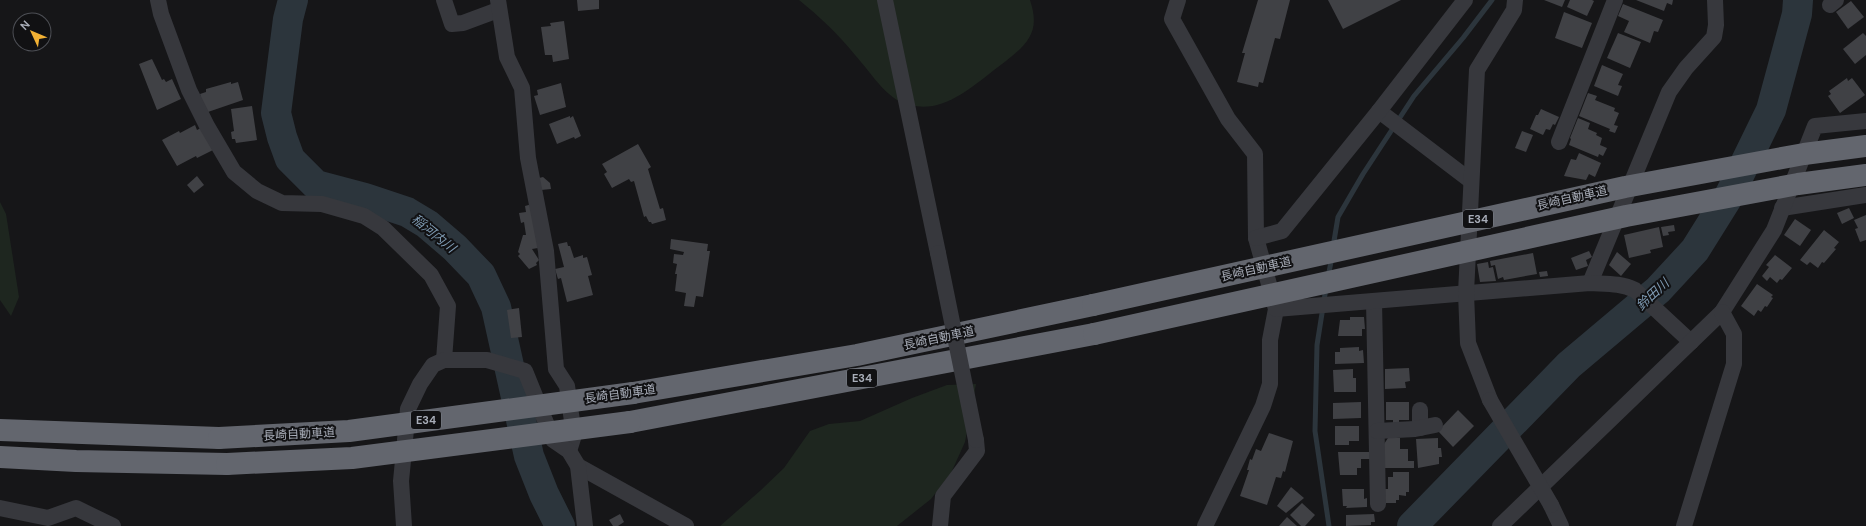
<svg xmlns="http://www.w3.org/2000/svg" width="1866" height="526" viewBox="0 0 1866 526" font-family="'DM Sans','Noto Sans JP',sans-serif">
  <style>
    .green { fill: #1e261f }
    .lines { fill: none; stroke-linecap: round; stroke-linejoin: round }
    .stream { stroke: #2c353c; stroke-width: 5 }
    .river { stroke: #2c353c; stroke-width: 30 }
    .building { fill: #404145 }
    .street { stroke: #37383d; stroke-width: 16 }
    .highway { stroke: #63666e; stroke-width: 22 }
    .street-bridge { stroke: #37383d; stroke-width: 16 }
    .highway-bridge { stroke: #63666e; stroke-width: 22 }
    .labels { text-anchor: middle; stroke-width: 4; stroke-linejoin: round; paint-order: stroke }
    .shield { fill: #111113; stroke: #7b7e86; stroke-width: 1 }
    .shield-label { font-size: 11px; font-weight: bold; fill: #a8adb8 }
    .street-label { font-size: 12px; fill: #a8adb8; stroke: #111113 }
    .water-label { font-size: 13px; font-style: italic; fill: #7f9bb3; stroke: #111113 }
  </style>
  <rect width="100%" height="100%" fill="#161618"/>
  <g class="green">
    <path d="M799,0H1030C1040,30 1030,42 1006,61C985,76 963,98 937,105C926,108 910,107 899,101C882,92 868,69 855,55C839,35 819,16 799,0Z"/>
    <path d="M0,202L6,214L19,297L11,316L0,300Z"/>
    <path d="M976,384L965,442L951,473L931,499L897,526H720L761,490L784,468L810,431L829,424L860,421L912,398L947,385Z"/>
  </g>
  <g class="lines">
    <g class="stream">
      <path d="M1333,247L1338,217L1363,174L1414,96L1463,38L1492,0"/>
      <path d="M1328,277L1332,257"/>
      <path d="M1326,288L1317,345L1315,431L1329,526"/>
    </g>
    <g class="river">
      <path d="M293,0L288,19L276,113L282,137L290,159L316,185L365,198L407,212L427,224L455,248L481,275L496,307L529,456L544,494L560,526"/>
      <path d="M1412,526L1569,365L1658,290L1695,250L1730,194L1771,110L1797,14L1798,0"/>
    </g>
  </g>
  <g class="building">
    <path d="M577,0H599V9L578,11Z"/>
    <path d="M1258,0H1290L1280,39L1275,38L1263,83L1259,82L1258,87L1237,82L1245,53H1242Z"/>
    <path d="M1328,0H1401L1343,29Z"/>
    <path d="M1544,0H1565L1562,7Z"/>
    <path d="M1570,0H1592L1594,1L1587,16L1567,7Z"/>
    <path d="M1636,0H1673L1672,5L1667,3L1664,11Z"/>
    <path d="M1851,1L1864,17L1848,29L1836,12Z"/>
    <path d="M1623,4L1663,20L1658,32L1654,31L1650,43L1624,32L1629,21L1618,16Z"/>
    <path d="M1564,12L1592,23L1582,48L1555,38Z"/>
    <path d="M564,21L569,59L553,62L552,55H545L541,27L551,26L550,23Z"/>
    <path d="M1618,33L1641,42L1630,68L1607,58Z"/>
    <path d="M1863,33L1866,36V55L1855,64L1843,49Z"/>
    <path d="M152,59L162,80L164,79L166,82L172,79L181,99L157,110L139,64Z"/>
    <path d="M1602,65L1623,74L1618,85L1622,86L1618,96L1594,86Z"/>
    <path d="M1847,78L1848,81L1852,78L1865,95L1840,113L1828,96L1831,94L1829,91Z"/>
    <path d="M231,82V84L238,82L243,100L205,113L200,94L206,92V89Z"/>
    <path d="M561,83L566,107L540,115L534,96L538,95L537,90Z"/>
    <path d="M1588,93L1597,96L1595,100L1615,108L1614,111L1619,113L1614,125L1618,126L1615,133L1609,131L1610,129L1579,116Z"/>
    <path d="M252,106L257,140L236,143L235,139H232L231,132L234,131L231,109Z"/>
    <path d="M1541,109L1559,117L1555,125L1553,124L1550,130L1546,129L1543,135L1530,129L1536,115H1538Z"/>
    <path d="M570,116V118L573,116L581,136L575,139L574,137L557,144L549,124Z"/>
    <path d="M1578,118L1590,123L1588,129L1597,133L1596,135L1602,138L1600,145L1607,148L1603,156L1599,154L1598,157L1569,145L1571,139L1570,138Z"/>
    <path d="M195,125L197,130L201,128L213,150L197,158L196,156L177,166L162,140L179,131L180,133Z"/>
    <path d="M1522,131L1533,135L1526,152L1515,148Z"/>
    <path d="M638,144L651,167L648,169L660,209L663,208L666,220L652,224L651,222H649L646,216L644,217L634,181L631,182L629,179L612,188L604,174L607,172L602,164Z"/>
    <path d="M1579,153L1601,163L1595,177L1589,174L1586,180L1564,176L1571,159L1576,160Z"/>
    <path d="M197,176L204,185L194,193L187,185Z"/>
    <path d="M543,177L550,183L551,189L541,190L539,178Z"/>
    <path d="M532,204L538,248L532,249L539,260L536,263L537,265L529,269L518,256L520,254L518,252L523,235H526L524,222L521,223L519,213L526,212L525,206Z"/>
    <path d="M1849,208L1854,218L1842,224L1837,213Z"/>
    <path d="M1866,215V240L1860,242L1855,229L1858,228L1854,220Z"/>
    <path d="M1795,219L1811,230L1800,246L1784,235Z"/>
    <path d="M1674,225L1675,231L1668,232L1669,235L1663,236L1661,227Z"/>
    <path d="M1659,227L1663,247L1650,250L1651,253L1629,258L1624,235Z"/>
    <path d="M1824,230L1839,242L1834,248L1836,249L1824,263L1822,262L1818,268L1810,262L1807,265L1800,260Z"/>
    <path d="M671,239L708,244L707,251H710L703,297L696,296L694,307L684,306L686,293L675,291L677,274H675L677,264L673,263L674,254L683,255L684,252L670,249Z"/>
    <path d="M567,242L568,246H570L574,258L583,255V258L587,257L592,275L588,276L593,295L567,302L561,278L558,279L555,269L564,267L558,244Z"/>
    <path d="M1589,251L1592,257L1586,260L1588,266L1576,270L1571,258Z"/>
    <path d="M1617,252L1631,264L1621,276L1609,265Z"/>
    <path d="M1533,253L1537,274L1504,280L1503,277L1498,279L1495,265L1491,266L1490,261Z"/>
    <path d="M1775,255L1792,268L1782,280L1780,279L1777,283L1770,277L1767,281L1762,276L1769,267L1766,265Z"/>
    <path d="M1488,262L1489,268L1493,267L1496,281L1480,282L1477,264Z"/>
    <path d="M1547,271L1548,276L1540,277L1539,272Z"/>
    <path d="M1757,284L1773,295L1771,297L1773,298L1767,307L1765,306L1761,312L1758,310L1754,316L1741,306Z"/>
    <path d="M519,308L522,337L511,338L507,310Z"/>
    <path d="M1350,317H1364L1365,329H1362V336H1338L1340,320H1350Z"/>
    <path d="M1359,347V351L1363,350L1364,363L1335,364V352H1340V348Z"/>
    <path d="M1409,368L1410,381L1405,382L1406,388L1385,389V369Z"/>
    <path d="M1353,369V378H1356V392H1334L1333,370Z"/>
    <path d="M1361,402V418L1333,419V403Z"/>
    <path d="M1386,402H1409V420H1399V423H1393V420H1386Z"/>
    <path d="M1458,410L1474,426L1453,447L1438,431Z"/>
    <path d="M1335,426H1359V441H1349V445H1335Z"/>
    <path d="M1269,433L1293,441L1285,472L1283,471L1281,478L1276,477L1267,505L1240,496L1249,470H1247L1250,459L1252,460L1256,449L1261,451Z"/>
    <path d="M1388,438H1400V449H1408V461H1414V468H1384V444Z"/>
    <path d="M1438,438V448H1441L1442,457H1439V464L1418,468L1416,439Z"/>
    <path d="M1338,452H1370V459H1361V468H1357V475H1340Z"/>
    <path d="M1393,472H1409V492H1406V496L1399,495V500H1396V503H1385V489H1388V477H1393Z"/>
    <path d="M1291,487L1304,498L1286,513L1277,506Z"/>
    <path d="M1342,489H1364V499L1367,498V507L1346,508L1347,506H1343Z"/>
    <path d="M1302,503L1315,515L1305,526H1301L1290,515Z"/>
    <path d="M620,514L624,522L618,526H613L609,520Z"/>
    <path d="M1374,514L1375,522H1371V525L1346,526V515Z"/>
    <path d="M1287,517L1297,526H1279Z"/>
  </g>
  <g class="lines">
    <g class="street">
      <path d="M158,0L161,14L189,90L207,126L234,172L257,191L282,203L322,204L364,216L383,228L431,275L448,306L444,360"/>
      <path d="M444,0L452,24L463,23L498,10"/>
      <path d="M498,0L507,57L522,88L528,158L546,251L556,369L567,386L574,435L569,451"/>
      <path d="M885,0L938,253"/>
      <path d="M1178,0L1172,19L1228,119L1255,154L1256,238L1276,309L1270,340V384L1263,406L1205,526"/>
      <path d="M1830,5L1836,0"/>
      <path d="M1379,111L1471,181"/>
      <path d="M1559,142L1615,0"/>
      <path d="M1782,208L1866,195"/>
      <path d="M1256,238L1282,231L1379,111L1465,0"/>
      <path d="M1590,283L1669,92L1686,68L1714,37L1716,25L1715,0"/>
      <path d="M1374,301L1378,504"/>
      <path d="M1276,309L1590,283C1606,284 1621,283 1635,290L1691,342"/>
      <path d="M1490,400L1468,343L1466,293L1477,70L1514,10L1515,0"/>
      <path d="M1420,410V428"/>
      <path d="M1377,431L1415,429L1435,425"/>
      <path d="M578,466L686,526"/>
      <path d="M1551,505L1561,526"/>
      <path d="M0,508L48,518L76,508L113,526"/>
      <path d="M404,526L401,481L408,409L420,384L433,365L444,360H487L525,371L553,440L569,451L578,466L585,526"/>
      <path d="M940,526L943,496L977,451L976,440"/>
      <path d="M1500,526L1722,312L1774,230L1815,126L1866,121"/>
      <path d="M1684,526L1734,364V334L1722,312"/>
    </g>
    <g class="highway">
      <path d="M633,393L857,355L1093,305"/>
      <path d="M630,422L1094,334"/>
      <path d="M0,430L219,438"/>
      <path d="M0,457L76,461L227,464"/>
    </g>
    <g class="street-bridge">
      <path d="M938,253L976,440"/>
      <path d="M1490,400L1551,505"/>
    </g>
    <g class="highway-bridge">
      <path d="M1093,305L1625,187L1804,154L1866,146"/>
      <path d="M1094,334L1626,216L1798,184L1866,175"/>
      <path d="M219,438L349,431L633,393"/>
      <path d="M227,464L352,458L630,422"/>
    </g>
  </g>
  <g class="labels">
    <g class="shield">
      <rect x="1463" y="210" width="30" height="18" rx="3"/>
      <rect x="847" y="369" width="30" height="18" rx="3"/>
      <rect x="411" y="411" width="30" height="18" rx="3"/>
    </g>
    <g class="shield-label">
      <text x="1478" y="223">E34</text>
      <text x="862" y="382">E34</text>
      <text x="426" y="424">E34</text>
    </g>
    <g class="street-label">
      <text transform="translate(1572 198) rotate(-13)" y="4">長崎自動車道</text>
      <text transform="translate(1256 269) rotate(-13)" y="4">長崎自動車道</text>
      <text transform="translate(939 338) rotate(-12)" y="4">長崎自動車道</text>
      <text transform="translate(620 394) rotate(-8)" y="4">長崎自動車道</text>
      <text transform="translate(299 434) rotate(-3)" y="4">長崎自動車道</text>
    </g>
    <g class="water-label">
      <text transform="translate(434 233) rotate(39)" y="5">稲河内川</text>
      <text transform="translate(1652 294) rotate(-43)" y="5">鈴田川</text>
    </g>
  </g>
  <g transform="translate(32 32) rotate(314)"><circle r="19" fill="#111113" stroke="#4d4f55"/>
  <path d="M0-3L7 15L0 10L-7 15Z" fill="#f2b134"/>
  <text y="-6" font-size="11" font-weight="bold" text-anchor="middle" fill="#a8adb8">N</text>
  </g>
</svg>
